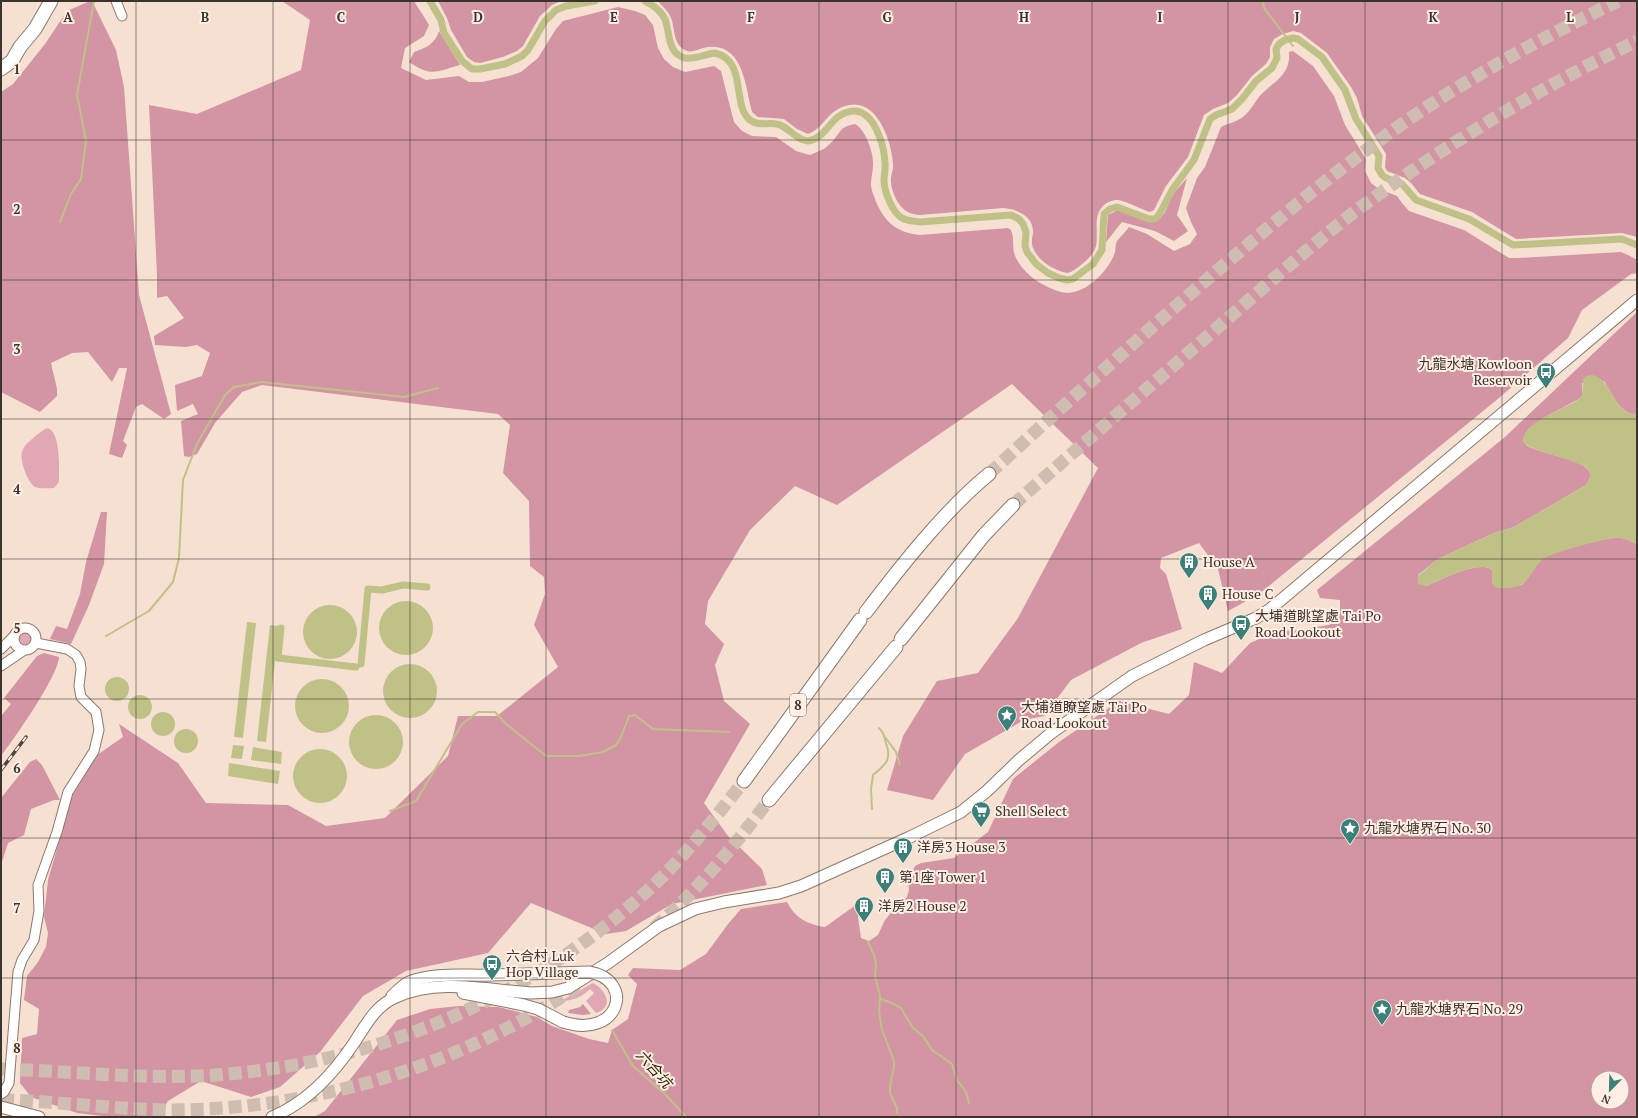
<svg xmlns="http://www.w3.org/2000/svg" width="1638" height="1118" viewBox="0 0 1638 1118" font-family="'PT Serif','Noto Sans TC',serif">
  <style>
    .green { fill: #e0a8b4 }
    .forest { fill: #d395a3; fill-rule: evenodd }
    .water { fill: #c0c187 }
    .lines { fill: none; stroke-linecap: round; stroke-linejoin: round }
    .stream { stroke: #c0c187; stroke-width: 2 }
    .canal { stroke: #c0c187; stroke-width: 7 }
    .highway-tunnel { stroke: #d0bdb1; stroke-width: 13; stroke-dasharray: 13 6; stroke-linecap: butt }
    .minor-casing { stroke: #8b796c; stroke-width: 11 }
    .major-casing { stroke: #8b796c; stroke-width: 13 }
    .highway-casing { stroke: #8b796c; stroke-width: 15 }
    .minor { stroke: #fff; stroke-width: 9 }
    .major { stroke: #fff; stroke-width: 11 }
    .highway { stroke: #fff; stroke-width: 13 }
    .rail-casing { stroke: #4f453f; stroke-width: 3.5 }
    .rail { stroke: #ffeee3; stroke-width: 2; stroke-dasharray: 6; stroke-linecap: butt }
    .major-bridge-casing { stroke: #8b796c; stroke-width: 13; stroke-linecap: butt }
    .major-bridge { stroke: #fff; stroke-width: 11 }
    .grid { fill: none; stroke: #3b332e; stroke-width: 1; stroke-opacity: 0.55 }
    .labels { text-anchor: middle; stroke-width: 4; stroke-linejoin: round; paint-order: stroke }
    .shield { fill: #ffeee3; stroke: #766b64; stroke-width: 1 }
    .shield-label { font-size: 13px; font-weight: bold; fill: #3b332e }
    .poi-label { font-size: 14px; fill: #3b332e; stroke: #ffeee3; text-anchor: start }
    .water-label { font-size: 15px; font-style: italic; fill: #2d2c00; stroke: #ffeee3 }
    .grid-label { font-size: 13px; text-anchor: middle; font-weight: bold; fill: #3b332e; stroke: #ffeee3; stroke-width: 4; stroke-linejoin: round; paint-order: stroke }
  </style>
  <rect width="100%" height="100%" fill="#f5e0d2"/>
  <g class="green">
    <path d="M47,428C61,430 59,470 59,482L54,488C48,488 40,489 35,487C27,482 18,457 23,449C26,443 41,431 47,428Z"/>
    <circle cx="25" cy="639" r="10"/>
    <path d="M593,983C606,990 615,1007 596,1013L586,1001L594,993L590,989C582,997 573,1001 561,1001Z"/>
  </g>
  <g class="forest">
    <path d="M90,1H92L116,50L124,87L139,295L171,414L164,419L142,404L136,407L123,441L127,445L122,458L109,454L127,368H119L112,382L88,352L72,353L51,363L57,389V396L40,412L1,392V92L13,84L45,44L67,11Z"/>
    <path d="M282,1H414L429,25L424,36L405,48L401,68L426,80L459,76L469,82H482L509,76L521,72L538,58L556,29L563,21L618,7L635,11L645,15L653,25L658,48L664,59L673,67L685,72L714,66L721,71L734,122L742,131L752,136L776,137L796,151L810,155L824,149L832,142L842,129L847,126L855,124C866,130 874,154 873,165C873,172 871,177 871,184C871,191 875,198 877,204C886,224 899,233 920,235L1008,228C1016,231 1011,249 1016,258C1023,272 1036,282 1050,288C1055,290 1062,293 1068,293C1087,292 1107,272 1114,255C1116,251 1115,245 1117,241C1121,236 1126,231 1129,227L1147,234L1174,251L1190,244L1197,234L1191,222L1186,208L1197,178L1205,167L1221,127C1226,124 1233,123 1238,120C1248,115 1253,105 1259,97C1272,82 1291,76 1289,52L1293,51L1313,66L1334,96L1345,125L1366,159L1365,171L1371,183L1379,189L1397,196L1402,203L1409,211L1464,230L1509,258H1518L1621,252L1628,255L1637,260V273L1631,274L1582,310L1568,338L1499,398L1259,594L1228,611L1218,569L1199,543L1161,558L1160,568L1166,574L1182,629L1141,643L1071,680L1044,716L1024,720L965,754L933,800L887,790L903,736L937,681L978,673L1018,618L1098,468L1012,384L837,505L795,486L750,530L708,601L705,624L724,644L715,665L724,701L750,724L704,803L728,836L762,869L767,885L672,904L626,931L606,934L531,903L488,953L406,971L363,996L320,1052L280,1087L251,1097L201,1081L168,1101L159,1117H111L77,1113L31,1097L20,1083L22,1038L37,1034L39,1009L24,1000L27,976L38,962L46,947L48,933L44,917L48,880L72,796L97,755L123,737L119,724L178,763L206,803L288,805L326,826L385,818L448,756L458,716H497L558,667L534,625L545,594L544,577L530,566L529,501L503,473L510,425L498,414L262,385L242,392L215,423L197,454L189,457L184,456L181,421L198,414L193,404L177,411L175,385L202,376L210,353L197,345L186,347L155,345L154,336L184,318L167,296L157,298V275L149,105L197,114L301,70L310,20Z"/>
    <path d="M438,1H561L552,5L540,16L523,46L517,51L503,57L480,63L474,62L467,57L451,30L447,18Z"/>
    <path d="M658,1H1637V237L1622,233L1516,239L1472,212L1420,194L1411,183L1405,178L1387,171L1385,167L1386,154L1362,116L1357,98L1351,87L1327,53L1301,33L1293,31L1283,34L1274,39L1270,47V57L1266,64L1252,76L1237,95L1228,103L1213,109L1204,115L1188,157L1166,186L1154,210L1150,212C1140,209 1127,201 1118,200C1113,200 1107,202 1104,205C1092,216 1099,232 1096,246C1094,254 1087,260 1081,265C1077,268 1073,272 1067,273C1054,270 1039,262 1033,248C1031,243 1032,238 1033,233C1034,216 1017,209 1003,208L920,215C907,214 901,209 895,197C893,192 891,187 891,182C890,176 894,170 893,164C892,143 878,99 849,105C827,109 825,128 808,134L797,129L784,119L758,117L752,112C745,85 743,39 703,48C697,50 689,54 683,49C673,42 675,28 671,18C669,12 662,6 658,1Z"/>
    <path d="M439,31L460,65C436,72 431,77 409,62L414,52C426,48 435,44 439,31Z"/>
    <path d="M1187,178L1177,215L1188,231L1174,241L1155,231L1122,222L1106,242L1108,215L1118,210L1148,222L1157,220L1164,214L1173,194Z"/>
    <path d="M1637,312V414C1620,416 1612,392 1604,381L1582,383V396L1579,399L1545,417L1526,445C1540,454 1582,459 1589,471C1592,475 1589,481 1586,485L1514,527L1494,533L1438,559L1418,575L1426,586C1442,580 1475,561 1491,569L1493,572L1492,582L1522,585C1529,577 1534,565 1543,558C1551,553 1603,538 1614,538C1623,537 1629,541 1637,544V1117H314L325,1111L397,1020L430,1009L459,1006L499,1007L537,1017L552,1026L589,1039L608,1043L612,1030L628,1019L637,984L628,975L633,968L680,970L706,954L728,924L741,909L787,902C794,917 808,925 825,927L860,902L858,917L861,938L869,941L878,935L885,920L894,909L907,897L909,890L908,881L915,866L921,863L954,858L988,832L1013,779L1059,742L1119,701L1169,714L1189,695L1194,662L1222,673L1250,643L1280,630L1292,631L1329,625L1338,620L1340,612V600L1320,598L1317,590L1505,437ZM1598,1078H1622V1102H1598Z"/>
    <path d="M101,512H107L104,564L89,605L71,644L50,639L56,626L67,629L80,594L86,562Z"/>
    <path d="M44,653L59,657C58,676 15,738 1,756V716L11,704L4,698L37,656Z"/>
    <path d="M36,759L42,765L60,800H54L31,809L24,835L8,843L1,865V798L30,762Z"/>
    <path d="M583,1004L591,1014L583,1015L568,1013L569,1010L580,1007Z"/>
  </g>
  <g class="water">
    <path d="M1592,375C1613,378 1614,417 1637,414V544C1629,541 1622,537 1614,538C1603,539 1551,553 1543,559C1534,566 1531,579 1521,585C1516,588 1499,590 1494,586C1490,582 1494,574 1491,569C1475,561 1442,580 1426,586L1418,584V576L1438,559L1494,533L1514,527L1586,485C1588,482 1591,477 1590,473C1588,460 1534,454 1523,442C1521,422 1566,409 1579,399L1582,396L1583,379L1586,376Z"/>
    <circle cx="406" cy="628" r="27"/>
    <circle cx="330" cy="632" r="27"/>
    <path d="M247,622L256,623L243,738L234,737Z"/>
    <path d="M270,625L279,626L266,742L257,741Z"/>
    <circle cx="410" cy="691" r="27"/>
    <circle cx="117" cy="689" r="12"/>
    <circle cx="322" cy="706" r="27"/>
    <circle cx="140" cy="707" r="12"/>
    <circle cx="163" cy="724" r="12"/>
    <circle cx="376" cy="742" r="27"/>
    <circle cx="186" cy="741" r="12"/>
    <path d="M233,745L244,746L242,759L231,758Z"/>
    <path d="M253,747L282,752L281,764L251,760Z"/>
    <circle cx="320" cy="776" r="27"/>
    <path d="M229,763L280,771L278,784L228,776Z"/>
  </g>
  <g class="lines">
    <g class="stream">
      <path d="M1263,1L1264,8L1293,46"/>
      <path d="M60,222L71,194L81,179L86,141L77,95L94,1"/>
      <path d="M106,636L149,611L173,582L179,558L183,480L197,444L225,395L234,387L261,382L404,397L438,388"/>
      <path d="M885,737L896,752L900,765"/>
      <path d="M872,809L871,789L873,775C886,764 892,760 886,743C884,737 884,732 879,728"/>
      <path d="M390,811L416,801L462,724L478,712H495L505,723L546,756H579L603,752L616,745L621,737L629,716L635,715L653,729L729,732"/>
      <path d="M868,942L874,955L876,964L875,977L880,995L879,1011L882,1030L894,1061V1067L890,1086V1093L897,1108V1113"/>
      <path d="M881,999L892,1003L901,1008L913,1028L923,1036L932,1050L952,1064L957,1080L966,1092L969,1103"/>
      <path d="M612,1030L633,1066L666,1095L686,1117"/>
    </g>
    <g class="canal">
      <path d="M430,1L441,20L444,33L462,61L472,69H480L505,64L522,56L528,50L545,21L556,10L566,6L595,1"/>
      <path d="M645,1C653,5 661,11 665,19C670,32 667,54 685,58C694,60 706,54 715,53C748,61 731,105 750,120C760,128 772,120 782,126C792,131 797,140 808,141C828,138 830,113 853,111C874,110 884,145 885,162C886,168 884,174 884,180C884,191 892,212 902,218C907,221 914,221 920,222L1011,215L1019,219L1023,224L1026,232L1025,246L1027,252L1036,264L1048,273L1059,278L1067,280L1073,279L1093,264L1102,250L1104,214L1110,209L1117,207L1149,219H1155L1159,215L1172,190L1194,160L1210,119L1216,115L1232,109L1242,99L1256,81L1272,68L1277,58L1276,49L1279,44L1285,40L1293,38L1298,39L1322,57L1345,90L1356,119L1379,156L1378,168L1382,175L1386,178L1402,184L1416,200L1469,219L1513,245L1622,239L1637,245"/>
      <path d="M281,628L278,658L356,667"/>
      <path d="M361,664L368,589L382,590L403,585L427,587"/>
    </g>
    <g class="highway-tunnel">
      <path d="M989,474C1055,413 1122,353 1190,294C1267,228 1343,163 1427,107C1488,67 1552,33 1618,1"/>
      <path d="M1013,505C1078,448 1143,392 1209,335C1255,295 1301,254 1349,216C1440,148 1535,90 1637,41"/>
      <path d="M654,928C698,890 734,846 769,800"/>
      <path d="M1,1069C73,1071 144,1080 216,1075C382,1063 542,993 662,877C692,847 718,814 744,781"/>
      <path d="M1,1100C57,1101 112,1109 168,1110C313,1110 459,1067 580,985"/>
    </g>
    <defs>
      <g id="minor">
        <path d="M116,1L122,16"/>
        <circle cx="25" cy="639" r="11"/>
        <path d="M1,649L15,635"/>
        <path d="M1,666L23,651"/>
        <path d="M1,1094L4,1092L9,1083L18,972L22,960L34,940L39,911L38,885L57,832L68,792L94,751L99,730L96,712L81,697L79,686L81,669L80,662L76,655L67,649L36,643"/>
      </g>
      <g id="major">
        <path d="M463,993L524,1005L538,1009L563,1022"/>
        <path d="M392,996C397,991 403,985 409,982C434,972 465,976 490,975"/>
        <path d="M1,1107L39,1117"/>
        <path d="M272,1117C306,1103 334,1073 354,1043C366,1025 375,1006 396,997C437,978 487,990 531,993L552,992L568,988L608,963L659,926L695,909L724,902L779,893L801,886L910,837L961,812L987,791L1019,760L1050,734L1132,676L1204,640L1256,618L1269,610L1637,300"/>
      </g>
      <g id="highway">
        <path d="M1,69L12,61L20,47L35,29L51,1"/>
        <path d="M866,612C901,566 945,510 989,474"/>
        <path d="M901,639L984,535L1013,505"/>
        <path d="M744,781L860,620"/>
        <path d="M769,800L896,647"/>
      </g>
    </defs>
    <use href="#minor" class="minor-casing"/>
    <use href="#major" class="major-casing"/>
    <use href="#highway" class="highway-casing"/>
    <use href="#minor" class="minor"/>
    <use href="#major" class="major"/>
    <use href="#highway" class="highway"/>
    <defs>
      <path id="rail" d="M1,770L26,737"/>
    </defs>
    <use href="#rail" class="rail-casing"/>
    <use href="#rail" class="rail"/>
    <defs>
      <path id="major-bridge" d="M490,975L589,972C636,980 620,1040 563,1022"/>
    </defs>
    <use href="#major-bridge" class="major-bridge-casing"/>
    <use href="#major-bridge" class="major-bridge"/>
  </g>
  <path class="grid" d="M136,1V1117M273,1V1117M410,1V1117M546,1V1117M682,1V1117M819,1V1117M956,1V1117M1092,1V1117M1228,1V1117M1365,1V1117M1502,1V1117M1,140H1637M1,280H1637M1,419H1637M1,559H1637M1,699H1637M1,838H1637M1,978H1637"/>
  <defs>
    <symbol id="bus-pin" viewBox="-11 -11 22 30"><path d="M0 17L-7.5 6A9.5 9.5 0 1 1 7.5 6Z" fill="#3a817a" stroke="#ffeee3"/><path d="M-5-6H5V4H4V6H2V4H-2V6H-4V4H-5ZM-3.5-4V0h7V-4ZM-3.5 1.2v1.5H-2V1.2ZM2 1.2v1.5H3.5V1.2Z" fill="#fff"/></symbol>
    <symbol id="building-pin" viewBox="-11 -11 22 30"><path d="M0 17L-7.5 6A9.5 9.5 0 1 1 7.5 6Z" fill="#3a817a" stroke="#ffeee3"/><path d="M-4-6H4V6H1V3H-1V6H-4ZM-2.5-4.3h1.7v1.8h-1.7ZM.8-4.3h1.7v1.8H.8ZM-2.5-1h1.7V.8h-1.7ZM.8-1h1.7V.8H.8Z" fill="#fff"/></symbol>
    <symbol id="sight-pin" viewBox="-11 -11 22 30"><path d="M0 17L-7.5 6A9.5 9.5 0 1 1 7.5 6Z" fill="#3a817a" stroke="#ffeee3"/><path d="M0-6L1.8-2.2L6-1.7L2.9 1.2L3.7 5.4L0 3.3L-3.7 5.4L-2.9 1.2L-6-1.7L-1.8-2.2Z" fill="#fff"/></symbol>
    <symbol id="supermarket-pin" viewBox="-11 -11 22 30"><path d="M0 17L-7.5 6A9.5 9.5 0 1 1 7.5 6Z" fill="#3a817a" stroke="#ffeee3"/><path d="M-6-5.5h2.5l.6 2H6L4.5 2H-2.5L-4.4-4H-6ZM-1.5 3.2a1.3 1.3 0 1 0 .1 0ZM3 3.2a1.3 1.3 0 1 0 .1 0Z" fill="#fff"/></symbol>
  </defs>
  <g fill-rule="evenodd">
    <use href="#bus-pin" x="1535" y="361" width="22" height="30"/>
    <use href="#building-pin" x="1178" y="551" width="22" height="30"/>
    <use href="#building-pin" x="1197" y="583" width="22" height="30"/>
    <use href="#bus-pin" x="1230" y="613" width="22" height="30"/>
    <use href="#sight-pin" x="996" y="704" width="22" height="30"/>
    <use href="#supermarket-pin" x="970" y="800" width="22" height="30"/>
    <use href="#sight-pin" x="1339" y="817" width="22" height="30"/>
    <use href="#building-pin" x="892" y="836" width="22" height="30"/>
    <use href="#building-pin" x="874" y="866" width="22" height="30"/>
    <use href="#building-pin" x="853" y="895" width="22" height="30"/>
    <use href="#bus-pin" x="481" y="953" width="22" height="30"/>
    <use href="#sight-pin" x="1371" y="998" width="22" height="30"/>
  </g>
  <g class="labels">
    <rect class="shield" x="790" y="694" width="16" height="22" rx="3"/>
    <g class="shield-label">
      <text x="798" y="710">8</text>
    </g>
    <g class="poi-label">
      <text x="1532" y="369" text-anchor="end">九龍水塘 Kowloon<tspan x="1532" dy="16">Reservoir</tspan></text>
      <text x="1203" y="567">House A</text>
      <text x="1222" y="599">House C</text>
      <text x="1255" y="621">大埔道眺望處 Tai Po<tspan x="1255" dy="16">Road Lookout</tspan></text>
      <text x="1021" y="712">大埔道瞭望處 Tai Po<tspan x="1021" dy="16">Road Lookout</tspan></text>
      <text x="995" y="816">Shell Select</text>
      <text x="1364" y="833">九龍水塘界石 No. 30</text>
      <text x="917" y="852">洋房3 House 3</text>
      <text x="899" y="882">第1座 Tower 1</text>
      <text x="878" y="911">洋房2 House 2</text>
      <text x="506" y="961">六合村 Luk<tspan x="506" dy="16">Hop Village</tspan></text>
      <text x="1396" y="1014">九龍水塘界石 No. 29</text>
    </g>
    <g class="water-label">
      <text transform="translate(654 1069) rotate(48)" y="5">六合坑</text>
    </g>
  </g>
  <g class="grid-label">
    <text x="68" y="22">A</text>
    <text x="205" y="22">B</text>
    <text x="341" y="22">C</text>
    <text x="478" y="22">D</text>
    <text x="614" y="22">E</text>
    <text x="751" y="22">F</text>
    <text x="887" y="22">G</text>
    <text x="1024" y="22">H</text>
    <text x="1160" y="22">I</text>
    <text x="1297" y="22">J</text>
    <text x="1433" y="22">K</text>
    <text x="1570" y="22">L</text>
    <text x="17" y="74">1</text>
    <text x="17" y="214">2</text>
    <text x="17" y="354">3</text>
    <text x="17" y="494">4</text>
    <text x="17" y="633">5</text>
    <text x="17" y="773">6</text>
    <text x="17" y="913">7</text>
    <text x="17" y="1053">8</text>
  </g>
  <rect width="1638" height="1118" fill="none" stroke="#3b332e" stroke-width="4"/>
  <g transform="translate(1610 1090) rotate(203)"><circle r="19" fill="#ffeee3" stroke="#b1a39b"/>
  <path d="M0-3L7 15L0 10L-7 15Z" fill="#3a817a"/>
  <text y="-6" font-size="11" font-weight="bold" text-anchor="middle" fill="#3b332e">N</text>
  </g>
</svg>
